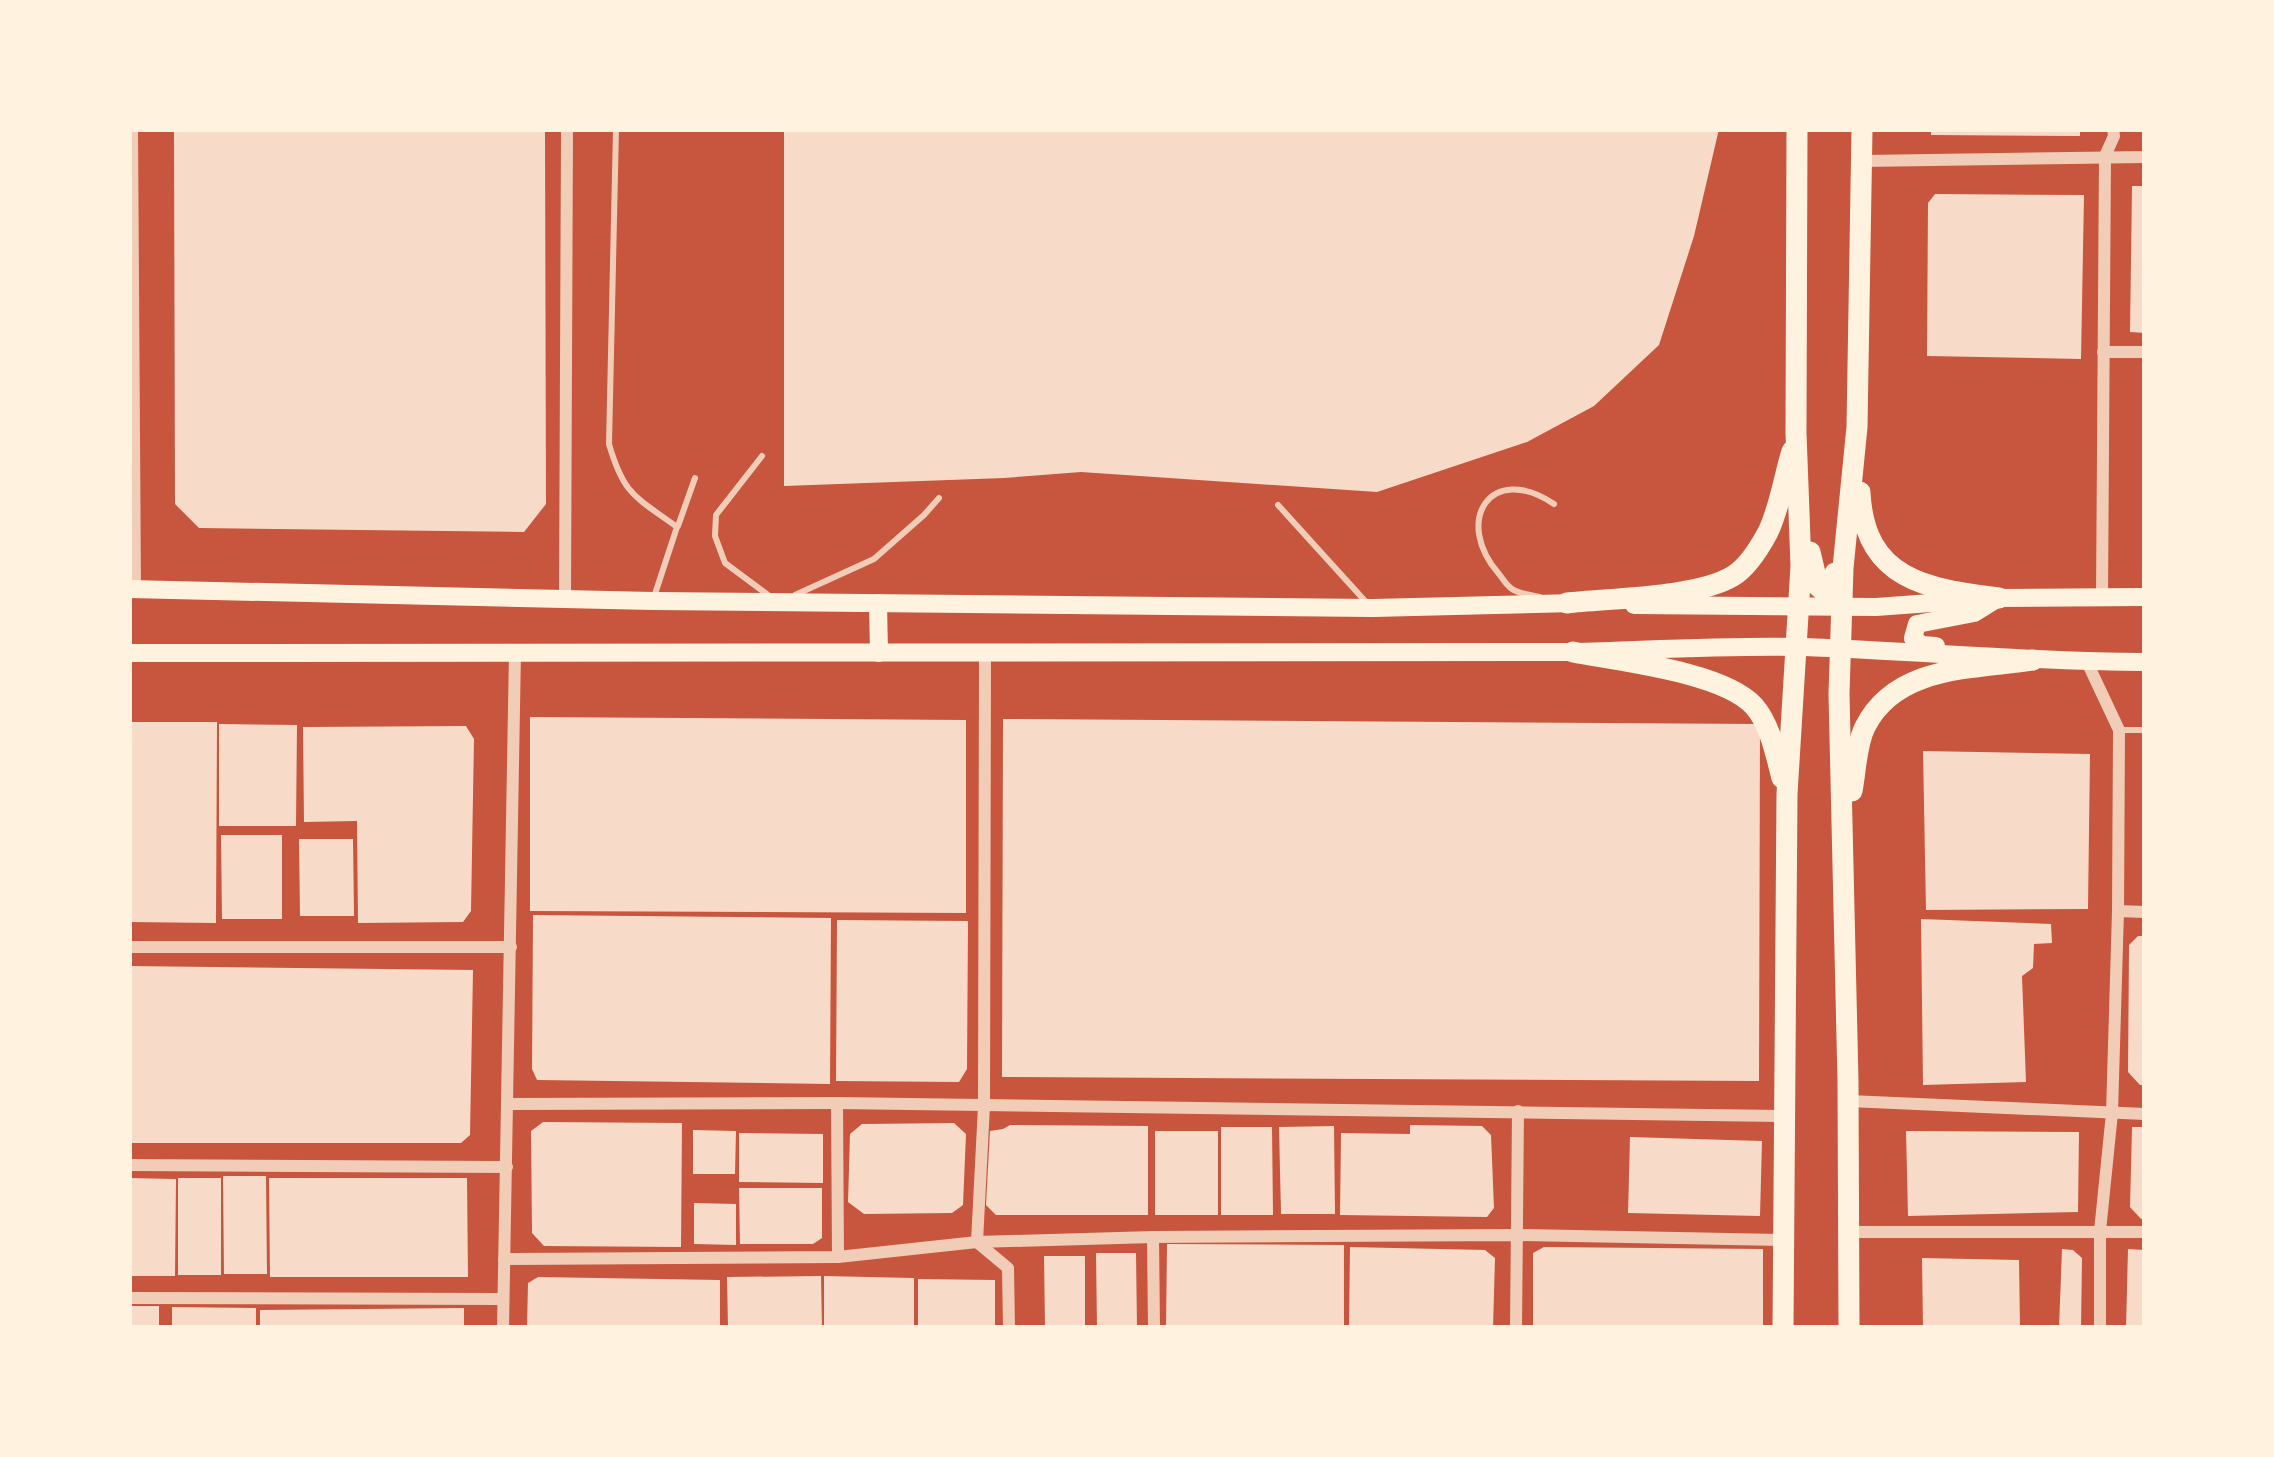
<svg xmlns="http://www.w3.org/2000/svg" width="2274" height="1457" viewBox="0 0 2274 1457" font-family="'Times New Roman',serif">
  <style>
    .building { fill: #f7dbc8 }
    .lines { fill: none; stroke-linecap: round; stroke-linejoin: round }
    .service { stroke: #f1ccb7; stroke-width: 6 }
    .minor { stroke: #f1ccb7; stroke-width: 12 }
    .secondary { stroke: #fff3e0; stroke-width: 18 }
    .primary { stroke: #fff3e0; stroke-width: 21 }
  </style>
  <rect width="100%" height="100%" fill="#c8553d"/>
  <g class="building">
    <path d="M174,129H545L546,504L524,532L199,528L175,504Z"/>
    <path d="M784,129H1719L1694,236L1659,345L1594,406L1527,442L1377,492L1081,472L1004,478L784,486Z"/>
    <path d="M1931,129H2080V136L1931,135Z"/>
    <path d="M2132,186H2145V333L2130,332Z"/>
    <path d="M1935,194L2084,195L2081,359L1927,356L1928,203Z"/>
    <path d="M530,717L966,720V913L530,911Z"/>
    <path d="M1003,719L1760,724L1759,1081L1002,1077Z"/>
    <path d="M129,722H217L216,923L129,922Z"/>
    <path d="M219,724L297,725L296,826H219Z"/>
    <path d="M466,726L474,739L471,911L463,922L358,923L357,821L304,822L303,727Z"/>
    <path d="M1923,751L2090,754L2088,909L1926,910Z"/>
    <path d="M221,835H282V919H222Z"/>
    <path d="M299,839H353L354,916H300Z"/>
    <path d="M533,915L831,918L830,1084L537,1080L532,1069Z"/>
    <path d="M1921,919L2051,924L2052,943L2034,944L2033,968L2022,976L2026,1082L1923,1085Z"/>
    <path d="M837,920L968,921L967,1069L959,1082L836,1081Z"/>
    <path d="M2138,936H2145V1085H2140L2128,1072L2129,945Z"/>
    <path d="M129,966L473,970L470,1135L461,1143H129Z"/>
    <path d="M543,1122L682,1123L681,1247L544,1246L532,1233L531,1131Z"/>
    <path d="M954,1123L966,1134L963,1205L952,1213L864,1214L848,1202L850,1134L862,1124Z"/>
    <path d="M1010,1125L1148,1126V1215H996L986,1205L990,1131L1003,1129Z"/>
    <path d="M1410,1125L1482,1126L1491,1135L1494,1208L1487,1217L1340,1215L1341,1133L1410,1134Z"/>
    <path d="M1334,1126L1335,1214H1281L1279,1127Z"/>
    <path d="M1221,1127H1272L1273,1215H1221Z"/>
    <path d="M2132,1127H2145V1218L2141,1219L2130,1207Z"/>
    <path d="M693,1130L736,1131L735,1174H693Z"/>
    <rect x="1155" y="1131" width="63" height="84"/>
    <path d="M1906,1131L2079,1132L2078,1212L1908,1216Z"/>
    <path d="M739,1133L823,1134V1183L739,1182Z"/>
    <path d="M1630,1137L1762,1141L1760,1216L1628,1213Z"/>
    <path d="M223,1176H266L267,1274H224Z"/>
    <path d="M129,1178L176,1179L175,1276H129Z"/>
    <rect x="178" y="1178" width="43" height="97"/>
    <path d="M269,1178H467L468,1277H270Z"/>
    <path d="M739,1188H822V1238L813,1244H740Z"/>
    <path d="M694,1203L736,1204V1245L694,1244Z"/>
    <path d="M1167,1244L1344,1245V1328H1166Z"/>
    <path d="M1350,1247L1485,1250L1495,1258L1493,1328H1349Z"/>
    <path d="M1544,1247L1763,1249V1328H1533V1253Z"/>
    <path d="M2062,1249L2073,1250L2082,1258L2081,1328H2059Z"/>
    <path d="M2128,1249L2145,1250V1328H2126Z"/>
    <path d="M1096,1253H1136L1137,1328H1097Z"/>
    <path d="M1044,1256H1085V1328H1045Z"/>
    <path d="M1922,1258L2019,1260L2020,1328H1923Z"/>
    <path d="M821,1276L822,1328H728L727,1277Z"/>
    <path d="M824,1276L914,1278V1328H824Z"/>
    <path d="M538,1277L720,1280V1328H527L528,1283Z"/>
    <path d="M918,1279L995,1280V1328H918Z"/>
    <rect x="129" y="1306" width="30" height="22"/>
    <path d="M172,1307L256,1308V1328H172Z"/>
    <path d="M464,1308V1328H260V1310Z"/>
  </g>
  <g class="lines">
    <g class="service">
      <path d="M616,129L609,444C624,496 636,497 677,527L654,597"/>
      <path d="M762,456L716,515L715,536L725,563L768,595"/>
      <path d="M1278,505L1366,602"/>
      <path d="M678,526L695,478"/>
      <path d="M795,595L874,559L924,515L939,498"/>
      <path d="M1540,597C1532,595 1519,594 1512,589C1506,585 1503,579 1499,574C1453,522 1490,461 1554,504"/>
      <path d="M2119,730H2145"/>
    </g>
    <g class="minor">
      <path d="M132,129L135,589"/>
      <path d="M1862,161L2145,157"/>
      <path d="M2103,352H2145"/>
      <path d="M2102,596L2105,156L2114,136L2113,129"/>
      <path d="M565,598L567,129"/>
      <path d="M2087,662L2119,730L2118,911L2112,1113L2100,1231V1328"/>
      <path d="M2118,911L2145,912"/>
      <path d="M129,947H511"/>
      <path d="M1849,1101L2145,1114"/>
      <path d="M837,1103L838,1257"/>
      <path d="M507,1104L837,1103L1783,1116"/>
      <path d="M129,1165L507,1167"/>
      <path d="M1849,1232H2145"/>
      <path d="M1153,1237L1154,1328"/>
      <path d="M977,1242L984,1106L985,653"/>
      <path d="M978,1243L1008,1268L1009,1328"/>
      <path d="M504,1259L838,1257L977,1242L1153,1237L1519,1235L1782,1240"/>
      <path d="M129,1298L503,1299"/>
      <path d="M503,1328L515,652"/>
      <path d="M1516,1328L1518,1111"/>
    </g>
    <g class="secondary">
      <path d="M129,589L653,601L1373,608L1576,603"/>
      <path d="M878,603L879,653"/>
      <path d="M1634,605L1876,607L1999,598L2145,597"/>
      <path d="M1936,646L1922,645L1913,638L1917,624L1974,613L1995,600"/>
      <path d="M129,653L1573,652C1649,650 1727,645 1804,647C1918,651 2031,662 2145,662"/>
    </g>
    <g class="primary">
      <path d="M1860,492C1864,580 1927,589 1999,598"/>
      <path d="M1810,552L1818,586L1826,593L1834,588L1835,573"/>
      <path d="M1567,603C1610,598 1697,598 1733,576C1748,567 1760,547 1768,532C1780,507 1784,477 1792,451"/>
      <path d="M1573,652C1620,661 1723,672 1754,706C1770,724 1776,755 1782,778"/>
      <path d="M1852,791C1856,771 1856,745 1865,727C1896,665 1974,669 2033,660"/>
      <path d="M1783,1328L1787,794L1801,566L1796,433L1797,129"/>
      <path d="M1849,1328L1848,1081L1839,694L1843,568L1857,427L1862,129"/>
    </g>
  </g>
  <rect width="2274" height="1457" fill="none" stroke="#fff3e0" stroke-width="264"/>
</svg>
